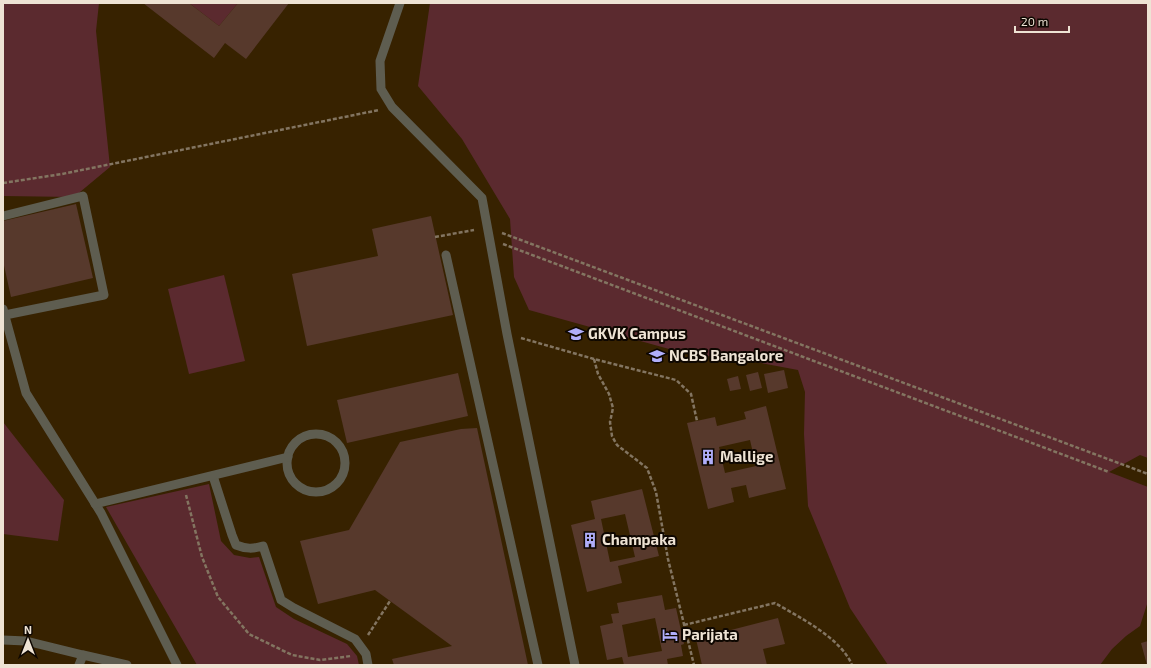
<svg xmlns="http://www.w3.org/2000/svg" width="1151" height="668" viewBox="0 0 1151 668" font-family="'Exo 2',sans-serif">
  <style>
    .built { fill: #372200 }
    .green { fill: #5b2a2f }
    .building { fill: #57392c; fill-rule: evenodd }
    .lines { fill: none; stroke-linecap: round; stroke-linejoin: round }
    .path { stroke: #837561; stroke-width: 2.5; stroke-dasharray: 4 2; stroke-linecap: butt }
    .service { stroke: #5e5d50; stroke-width: 9 }
    .labels { text-anchor: middle; stroke-width: 4; stroke-linejoin: round; paint-order: stroke }
    .poi-label { font-size: 15px; font-weight: bold; fill: #eee3d4; stroke: #0e0701; text-anchor: start }
  </style>
  <rect width="100%" height="100%" fill="#2b1a02"/>
  <rect class="built" x="3" y="3" width="1145" height="662"/>
  <g class="green">
    <path d="M3,3H99L96,31L110,167L74,197L3,196Z"/>
    <path d="M189,3H238L219,26Z"/>
    <path d="M430,3H1148V458L1140,455L1109,472L1148,487V601L1140,626L1126,636L1112,649L1100,665H888L850,608L808,506L804,434L805,392L798,370L745,360L687,354L529,310L514,277L510,219L462,139L418,86Z"/>
    <path d="M224,275L245,361L189,374L168,289Z"/>
    <path d="M3,422L64,500L58,541L3,534Z"/>
    <path d="M209,484L221,541L234,555L250,558L259,557L276,607L294,619L347,644L357,656L359,665H197L106,507Z"/>
  </g>
  <g class="building">
    <path d="M143,3H189L219,26L238,3H289L246,59L225,43L214,58Z"/>
    <path d="M76,204L93,278L11,297L3,261V221Z"/>
    <path d="M431,216L453,315L307,346L292,274L378,256L372,229Z"/>
    <path d="M784,370L788,388L768,393L764,374Z"/>
    <path d="M758,372L762,388L750,391L746,375Z"/>
    <path d="M458,373L468,416L347,443L337,400Z"/>
    <path d="M738,376L741,389L730,391L727,379Z"/>
    <path d="M766,406L786,489L749,498L746,485L731,488L734,502L708,509L687,423L715,417L717,426L746,419L744,412ZM750,440L756,466L725,473L719,447Z"/>
    <path d="M477,428L528,665H394L392,659L452,646L375,590L318,604L300,541L349,530L400,442L461,429Z"/>
    <path d="M642,489L659,556L618,566L622,583L587,592L571,525L595,519L591,501ZM625,514L635,557L610,562L601,519Z"/>
    <path d="M662,595L665,610L676,608L684,644L681,645L683,656L667,659L668,665H624L622,657L607,660L600,626L613,623L611,614L619,613L617,603ZM655,618L662,651L628,657L622,625Z"/>
    <path d="M778,618L785,644L763,649L767,665H702L696,639Z"/>
    <path d="M1148,641V665H1147L1141,643Z"/>
  </g>
  <g class="lines">
    <g class="path">
      <path d="M3,183L62,174L379,110"/>
      <path d="M502,233L1148,474"/>
      <path d="M435,237L474,230"/>
      <path d="M503,244L1109,472"/>
      <path d="M521,338L594,359L676,380L691,394L697,421"/>
      <path d="M594,359L598,374L609,394L613,408L610,422L612,436L617,445L647,468L656,492L668,559L694,665"/>
      <path d="M186,495L202,557L218,597L249,634L292,655L320,660L351,656"/>
      <path d="M684,625L775,603C799,617 841,638 852,665"/>
      <path d="M368,635L390,601"/>
    </g>
    <g class="service">
      <path d="M400,3L380,61L381,89L392,107L482,198L507,334L575,665"/>
      <path d="M3,216L83,196L104,295L5,315"/>
      <path d="M446,255L538,665"/>
      <path d="M3,309L26,393L101,513L177,665"/>
      <circle cx="316" cy="463" r="29"/>
      <path d="M213,476L232,535L236,545C246,549 253,549 263,546L281,600L294,608L355,639L366,654L368,665"/>
      <path d="M95,504L288,457"/>
      <path d="M3,640L26,641L83,655"/>
      <path d="M79,665L83,655L127,665"/>
    </g>
  </g>
  <defs>
    <symbol id="university-bare" viewBox="-9 -9 18 18"><path d="M0-5L7-2L0 1L-7-2ZM-4 1L0 2.5L4 1V4Q0 6-4 4Z" fill="#b0aefa" stroke="#0e0701" stroke-width="2.5" paint-order="stroke"/></symbol>
    <symbol id="building-bare" viewBox="-9 -9 18 18"><path d="M-4-6H4V6H1V3H-1V6H-4ZM-2.5-4.3h1.7v1.8h-1.7ZM.8-4.3h1.7v1.8H.8ZM-2.5-1h1.7V.8h-1.7ZM.8-1h1.7V.8H.8Z" fill="#b0aefa" stroke="#0e0701" stroke-width="2.5" paint-order="stroke"/></symbol>
    <symbol id="hotel-bare" viewBox="-9 -9 18 18"><path d="M-6-4.5h1.5V1H6V5H4.5V3h-9V5H-6ZM-4 0a1.8 1.8 0 1 1 3.6 0ZM.5 0V-2.5h3Q6-2.5 6 0Z" fill="#b0aefa" stroke="#0e0701" stroke-width="2.5" paint-order="stroke"/></symbol>
  </defs>
  <g fill-rule="evenodd">
    <use href="#university-bare" x="565" y="323" width="22" height="22"/>
    <use href="#university-bare" x="646" y="345" width="22" height="22"/>
    <use href="#building-bare" x="697" y="446" width="22" height="22"/>
    <use href="#building-bare" x="579" y="529" width="22" height="22"/>
    <use href="#hotel-bare" x="659" y="624" width="22" height="22"/>
  </g>
  <g class="labels">
    <g class="poi-label">
      <text x="588" y="339">GKVK Campus</text>
      <text x="669" y="361">NCBS Bangalore</text>
      <text x="720" y="462">Mallige</text>
      <text x="602" y="545">Champaka</text>
      <text x="682" y="640">Parijata</text>
    </g>
  </g>
  <rect width="1151" height="668" fill="none" stroke="#eee3d4" stroke-width="8"/>
  <g transform="translate(28 640)" stroke="#0e0701" stroke-width="3" paint-order="stroke">
  <path d="M0-3L7 15L0 10L-7 15Z" fill="#eee3d4"/>
  <text y="-6" font-size="11" font-weight="bold" text-anchor="middle" fill="#eee3d4">N</text>
  </g>
  <path d="M1015 26v6h54v-6" fill="none" stroke="#eee3d4" stroke-width="2"/>
  <text x="1021" y="26" font-size="12" fill="#eee3d4" stroke="#0e0701" stroke-width="3" paint-order="stroke">20 m</text>
</svg>
